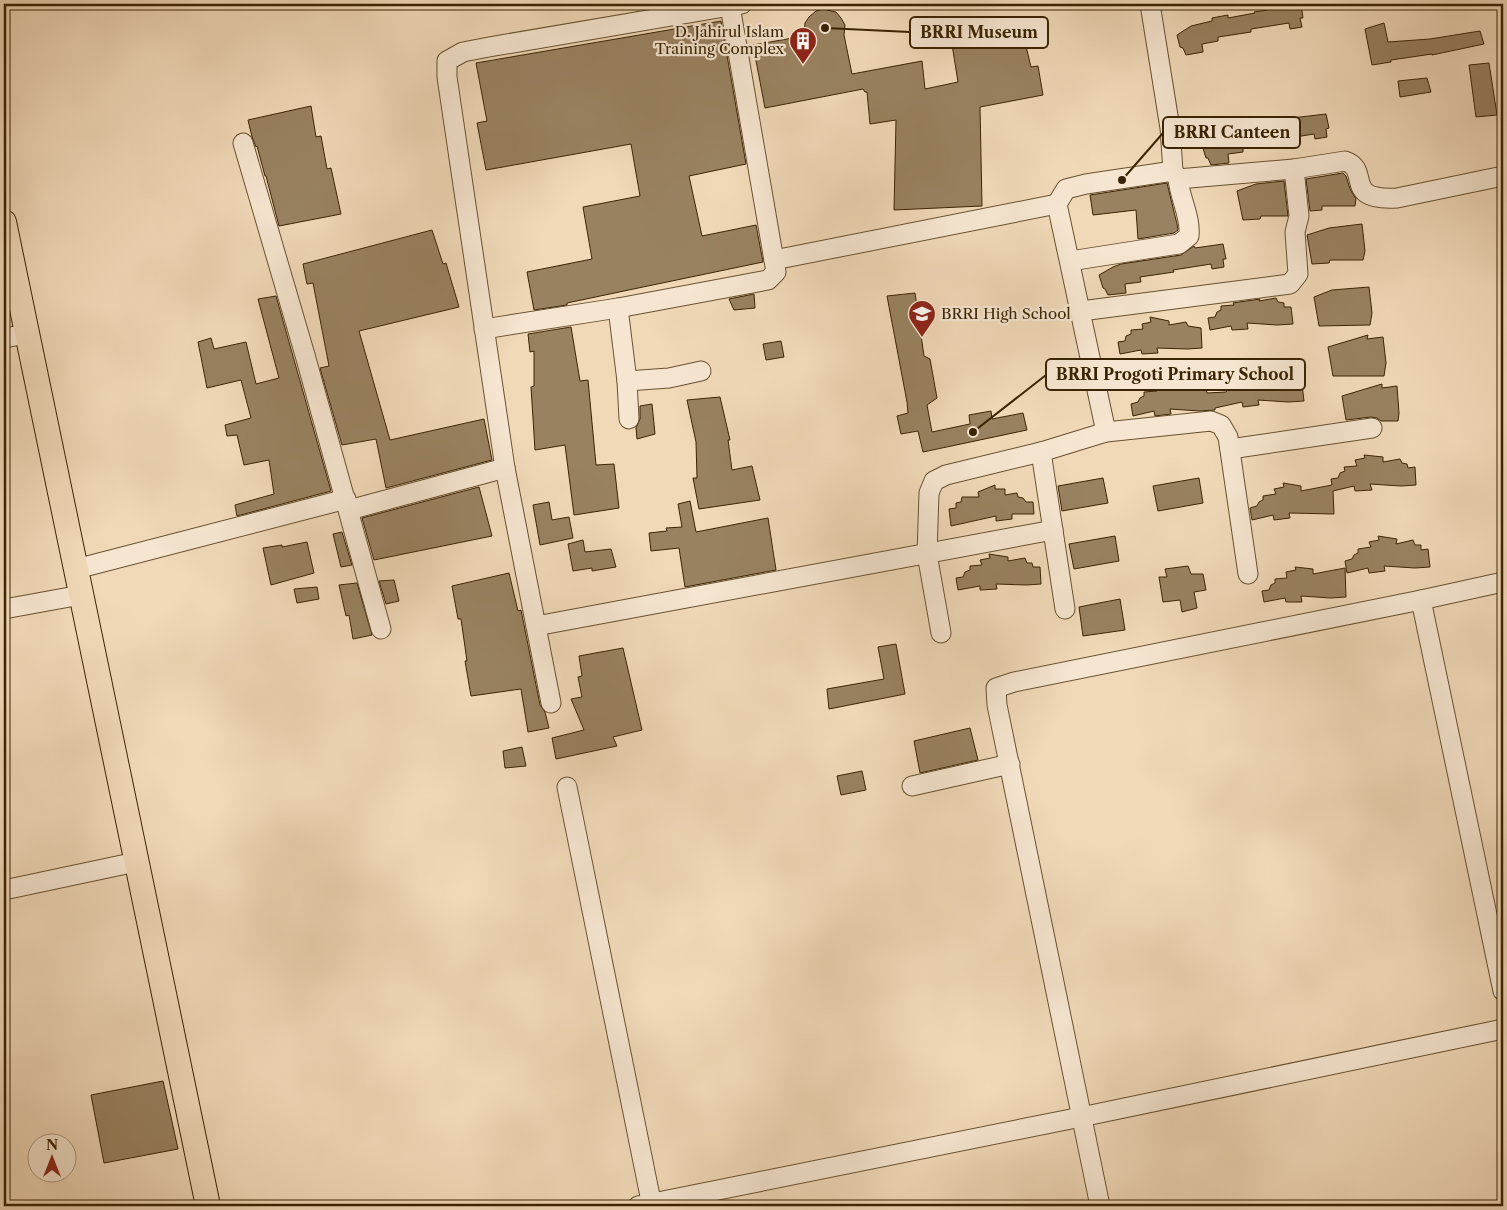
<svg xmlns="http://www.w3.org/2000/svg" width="1507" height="1210" viewBox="0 0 1507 1210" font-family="'Libre Caslon Text',serif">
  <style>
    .building { fill: #998261; stroke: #3a2403 }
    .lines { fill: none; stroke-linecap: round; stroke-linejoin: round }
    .minor-casing { stroke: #685130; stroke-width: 21 }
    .major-casing { stroke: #3a2403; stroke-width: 26 }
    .minor { stroke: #f6e6d1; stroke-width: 19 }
    .major { stroke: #f1d9b8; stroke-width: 24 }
    .labels { text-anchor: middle; stroke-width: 4.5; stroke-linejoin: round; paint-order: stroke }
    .poi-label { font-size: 15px; fill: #3a2403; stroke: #f6e6d1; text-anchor: end }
    .leader { fill: none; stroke: #3a2403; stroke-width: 2 }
    .callout-dot { fill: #3a2403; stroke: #f6e6d1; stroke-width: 2 }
    .callout { fill: #f6e6d1; stroke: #3a2403; stroke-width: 2 }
    .callout-label { font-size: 16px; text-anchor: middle; font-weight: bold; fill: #3a2403 }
  </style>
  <rect width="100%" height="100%" fill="#f1d9b8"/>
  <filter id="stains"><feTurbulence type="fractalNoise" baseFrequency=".004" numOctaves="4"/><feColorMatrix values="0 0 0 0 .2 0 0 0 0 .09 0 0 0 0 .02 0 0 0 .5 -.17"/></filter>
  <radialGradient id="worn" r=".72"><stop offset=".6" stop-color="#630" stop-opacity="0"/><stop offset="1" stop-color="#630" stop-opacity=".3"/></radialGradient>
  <g class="building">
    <path d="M1301,4L1303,18H1300L1302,27L1290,29L1289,23L1251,29V32L1238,34L1218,37V41L1202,44L1203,52L1186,55L1183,48L1180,47L1177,35L1191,26L1212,21V18L1228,15V18L1255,13L1254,12L1268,10L1267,8Z"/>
    <path d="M823,9L836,12L841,18L845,25L844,35L852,74L922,61L925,89L958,82L950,32L1019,17L1031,67L1038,66L1043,95L980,107L982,206L894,210L896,120L870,124L867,92H865L863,89L765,108L753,45L804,36L805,23L809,17L816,11Z"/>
    <path d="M721,21L746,164L689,176L702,236L756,225L763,262L643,287L567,303V305L534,310L527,272L592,259L583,207L640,196L631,144L486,170L477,123L487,121L476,63Z"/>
    <path d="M1384,23L1388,42L1430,39L1480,31L1484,44L1432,55V54L1391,60V62L1372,65L1365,29Z"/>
    <path d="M1489,63L1497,115L1476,117L1469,65Z"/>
    <path d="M1427,78L1431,92L1400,97L1398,81Z"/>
    <path d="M311,106L316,137L321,136L327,169L331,168L341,214L279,226L266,176H265L257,146L256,147L252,137L248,120Z"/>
    <path d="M1326,114L1329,128L1326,129L1327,137L1315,139L1314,134L1276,140V142L1264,145L1243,147V152L1228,154L1229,163L1211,165L1208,158H1206L1202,145L1215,137L1237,131V129L1253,126V128L1280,124V123L1293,121L1292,118Z"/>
    <path d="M1343,173L1346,176L1350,189L1356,199L1355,206H1322V210L1310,211L1306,179Z"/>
    <path d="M1284,181L1288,216H1261L1260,219L1243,220L1237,191L1256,184Z"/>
    <path d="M1167,183L1177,224L1178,230L1174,233L1138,239L1136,210L1093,215L1090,195Z"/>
    <path d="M1362,224L1365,251L1363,260H1330L1329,263L1312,264L1307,235L1329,228Z"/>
    <path d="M432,230L443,264L446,263L459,307L359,331L390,440L484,419L492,460L386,488L376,439L342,445L320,368L329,366L313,283L307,284L303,264Z"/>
    <path d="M1223,244L1226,259H1223L1224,267L1212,269L1211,264L1173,270L1174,272L1140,277L1141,282L1125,284L1126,293L1108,295L1105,289L1103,288L1099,275L1113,267L1121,264L1181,255L1194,246L1195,248Z"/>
    <path d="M1369,287L1372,313L1370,325L1319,326L1314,297L1332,290Z"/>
    <path d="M915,293L924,356L930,359L937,398L927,405L932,432L970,424L969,415L991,411L992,419L1023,413L1027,430L923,452L918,431L901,434L897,416L908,413L907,402L887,296Z"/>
    <path d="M754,294L755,308L734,310L729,299Z"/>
    <path d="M276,296L331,491L237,516L235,505L274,494L269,460L244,465L237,435L227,436L225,425L251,418L241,380L207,388L198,342L211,338L214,349L246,342L256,384L279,378L258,299Z"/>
    <path d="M1276,298L1278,302L1284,303V307H1291L1293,324L1277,325L1247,323L1248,329L1232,330L1231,326L1210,330L1208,318L1215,317L1217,312L1221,310V306L1234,305L1233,303L1260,299L1259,301Z"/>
    <path d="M1150,317L1169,321V325L1186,322L1188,326L1201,328L1202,348L1187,349L1157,348L1158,353L1142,354L1141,350L1120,354L1118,342L1125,341L1126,336L1131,334V330L1143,329L1142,324L1151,322Z"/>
    <path d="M571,327L580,381L588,380L596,465L614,464L619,508L574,515L565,445L535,450L531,387L534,386V351L530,352L528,334Z"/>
    <path d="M1368,335L1367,339L1383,337L1386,363L1384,376H1333L1328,347Z"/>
    <path d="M781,341L784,357L766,360L763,344Z"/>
    <path d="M1252,370L1270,373V378L1287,375L1289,379H1294L1295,384H1302L1304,401L1288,402L1258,400L1259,405L1243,407L1242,402L1215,408V410L1200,411L1170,409L1171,414L1155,416L1154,411L1133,416L1131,404L1138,402L1140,398L1144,396V392L1157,391L1155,385L1165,384L1164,379L1182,382V387L1199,384L1201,388H1206L1207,393L1226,392L1228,389L1232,387V383L1245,382L1243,376L1253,374Z"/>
    <path d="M1382,384V388L1397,386L1399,413L1398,421H1381L1377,418L1371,417L1346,420L1342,396Z"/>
    <path d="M720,397L730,440H728L732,470L752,466L760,500L699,509L693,478H697L696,442L687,400Z"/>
    <path d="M652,404L655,434L637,439L636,428L640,419V406Z"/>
    <path d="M1364,455L1383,457V462L1400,459L1402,463L1407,464L1408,468L1415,467L1416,485L1401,486L1370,484L1372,490L1355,491L1354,486L1333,491L1334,514L1289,513L1290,518L1274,520L1273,515L1252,520L1250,508L1257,506L1259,502L1263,500V496L1276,494L1274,489L1284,487L1283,483L1301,486V491L1332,485L1331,479L1338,478L1340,473L1345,471L1344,467L1357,466L1355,460L1365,458Z"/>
    <path d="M1103,478L1108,503L1062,511L1058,486Z"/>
    <path d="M1199,478L1203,503L1158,511L1153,486Z"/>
    <path d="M995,485V489H1005V495L1017,493L1018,497L1023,498L1026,502H1033L1034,514H1012V519L996,521V516L951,526L949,509L956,508V503L961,502L962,497H979L978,492Z"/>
    <path d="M479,487L492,536L374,560L362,518Z"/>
    <path d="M690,501L696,532L768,518L776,570L685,587L679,548L651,551L649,533L667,531L666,528L682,527L678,504Z"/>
    <path d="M549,502L552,520L569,517L573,538L540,545L533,505Z"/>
    <path d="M342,532L352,565L341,567L333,534Z"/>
    <path d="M1115,536L1119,561L1074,569L1069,544Z"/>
    <path d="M1378,536L1397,539L1396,544L1413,540L1415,545H1421V550L1428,549L1430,567L1415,568L1384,566L1385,571L1369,573L1368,568L1347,573L1345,561L1352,559L1354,555L1358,553V549L1371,547L1369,542L1379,540Z"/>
    <path d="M583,540L585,552L611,549L616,567L592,571V568L573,571L568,544Z"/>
    <path d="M307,542L314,573L271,585L263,548L282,545V547Z"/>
    <path d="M989,554L1008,557V561L1025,558L1027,563H1032L1033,567H1040L1041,584L1026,585L996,584L997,589L980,590V586L958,590L956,578L963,577L965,572L970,570V566L982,565L980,560L990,558Z"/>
    <path d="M1188,566L1191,574H1203L1206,590L1194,592L1197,608L1182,612L1180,600L1163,602L1159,577H1167L1165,569Z"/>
    <path d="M1295,567L1313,569V574L1345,568L1346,597L1331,598L1301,596L1302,602H1286L1285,598L1264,602L1262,591L1269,590L1271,585L1275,583V579L1287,578L1286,572L1296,570Z"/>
    <path d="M509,573L518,611L521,610L540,705L545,712L549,728L528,732L521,689L471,696L465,661H467L461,619H458L452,586Z"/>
    <path d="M394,580L399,601L386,604L379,581Z"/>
    <path d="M357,583L372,635L353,639L349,615L346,616L339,585Z"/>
    <path d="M317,587L319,599L297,603L294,589Z"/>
    <path d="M1120,599L1125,630L1083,636L1079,607Z"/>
    <path d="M896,644L905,694L829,709L827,689L884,679L878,647Z"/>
    <path d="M623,648L642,730L613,737L617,746L556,759L552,738L584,730L571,699L582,697L578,677L582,676L579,656Z"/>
    <path d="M970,728L978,760L920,773L914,741Z"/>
    <path d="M522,747L526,766L505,768L503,751Z"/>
    <path d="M862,771L866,790L841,795L837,776Z"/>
    <path d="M163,1081L178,1149L104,1163L91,1095Z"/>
  </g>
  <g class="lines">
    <defs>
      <g id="minor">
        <path d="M243,143L305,355L381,629"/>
        <path d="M1173,171L1178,179L1294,169L1345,161C1372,170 1341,201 1397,198L1503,176"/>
        <path d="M774,260L1057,204"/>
        <path d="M1070,261L1179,244L1189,236C1191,217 1180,199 1178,179"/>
        <path d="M618,308L627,381L629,419"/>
        <path d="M1081,311L1290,284L1298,274L1295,232L1299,216L1294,169"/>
        <path d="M484,329L618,308L768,280L776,272L730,6"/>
        <path d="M4,338L27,334"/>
        <path d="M627,381L669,378L701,371"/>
        <path d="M1106,432L1057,204L1066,189L1086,184L1173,171L1170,128L1150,4"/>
        <path d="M1230,449L1372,428"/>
        <path d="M1041,452L1065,609"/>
        <path d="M349,510L505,468"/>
        <path d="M76,569L346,499"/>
        <path d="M1421,600L1503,991"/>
        <path d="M4,609L81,595"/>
        <path d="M536,626L1053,530"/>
        <path d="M941,633L927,554L929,493L934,481L946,475L1041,452L1106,432L1211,421L1221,425L1228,437L1248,574"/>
        <path d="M551,703L505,468L447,77V61L463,52L489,47L742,4"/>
        <path d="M912,786L1010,764"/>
        <path d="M567,787L652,1206"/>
        <path d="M4,890L136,862"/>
        <path d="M638,1206L1081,1117L1503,1029"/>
        <path d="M1100,1206L997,705L996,688L1014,682L1421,600L1503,582"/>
      </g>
      <path id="major" d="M4,222L208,1206"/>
    </defs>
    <use href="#minor" class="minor-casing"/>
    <use href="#major" class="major-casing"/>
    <use href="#minor" class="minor"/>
    <use href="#major" class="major"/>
  </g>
  <defs>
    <symbol id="building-pin" viewBox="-11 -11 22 30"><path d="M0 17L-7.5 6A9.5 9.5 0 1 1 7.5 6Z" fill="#8f2418" stroke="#f6e6d1"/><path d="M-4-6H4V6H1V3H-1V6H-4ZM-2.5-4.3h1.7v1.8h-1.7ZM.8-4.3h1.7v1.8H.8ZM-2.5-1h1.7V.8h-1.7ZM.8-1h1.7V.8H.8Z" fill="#fff"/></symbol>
    <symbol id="school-pin" viewBox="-11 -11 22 30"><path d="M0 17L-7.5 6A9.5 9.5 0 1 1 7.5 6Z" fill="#8f2418" stroke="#f6e6d1"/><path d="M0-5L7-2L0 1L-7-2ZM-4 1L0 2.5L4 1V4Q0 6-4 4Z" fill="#fff"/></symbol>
  </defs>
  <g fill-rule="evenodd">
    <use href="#building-pin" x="787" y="25" width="32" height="43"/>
    <use href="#school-pin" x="906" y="298" width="32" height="43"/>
  </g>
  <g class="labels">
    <g class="poi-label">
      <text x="784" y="37">D. Jahirul Islam<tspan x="784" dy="17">Training Complex</tspan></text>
      <text x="941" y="319" text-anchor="start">BRRI High School</text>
    </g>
  </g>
  <path class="leader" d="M825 28L910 32M1122 180L1163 133M973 432L1046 375"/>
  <g class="callout-dot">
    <circle cx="825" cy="28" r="5"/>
    <circle cx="1122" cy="180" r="5"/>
    <circle cx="973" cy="432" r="5"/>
  </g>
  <g class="callout">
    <rect x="910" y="17" width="138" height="31" rx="5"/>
    <rect x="1163" y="117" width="137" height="31" rx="5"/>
    <rect x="1046" y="359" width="259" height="31" rx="5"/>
  </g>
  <g class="callout-label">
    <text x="979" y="38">BRRI Museum</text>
    <text x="1232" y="138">BRRI Canteen</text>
    <text x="1175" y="380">BRRI Progoti Primary School</text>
  </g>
  <rect width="1507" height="1210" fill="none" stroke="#f1d9b8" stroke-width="20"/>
  <rect x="5" y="5" width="1497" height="1200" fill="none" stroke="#3a2403" stroke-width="2.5"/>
  <rect x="10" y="10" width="1487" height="1190" fill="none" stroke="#3a2403"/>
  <g transform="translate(52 1158)"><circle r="24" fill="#f6e6d1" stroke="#ab987f"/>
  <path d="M0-4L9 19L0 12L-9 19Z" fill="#8f2418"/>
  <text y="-8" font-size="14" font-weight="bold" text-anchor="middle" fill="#3a2403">N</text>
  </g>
  <rect width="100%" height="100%" filter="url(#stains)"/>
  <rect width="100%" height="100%" fill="url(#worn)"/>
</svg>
